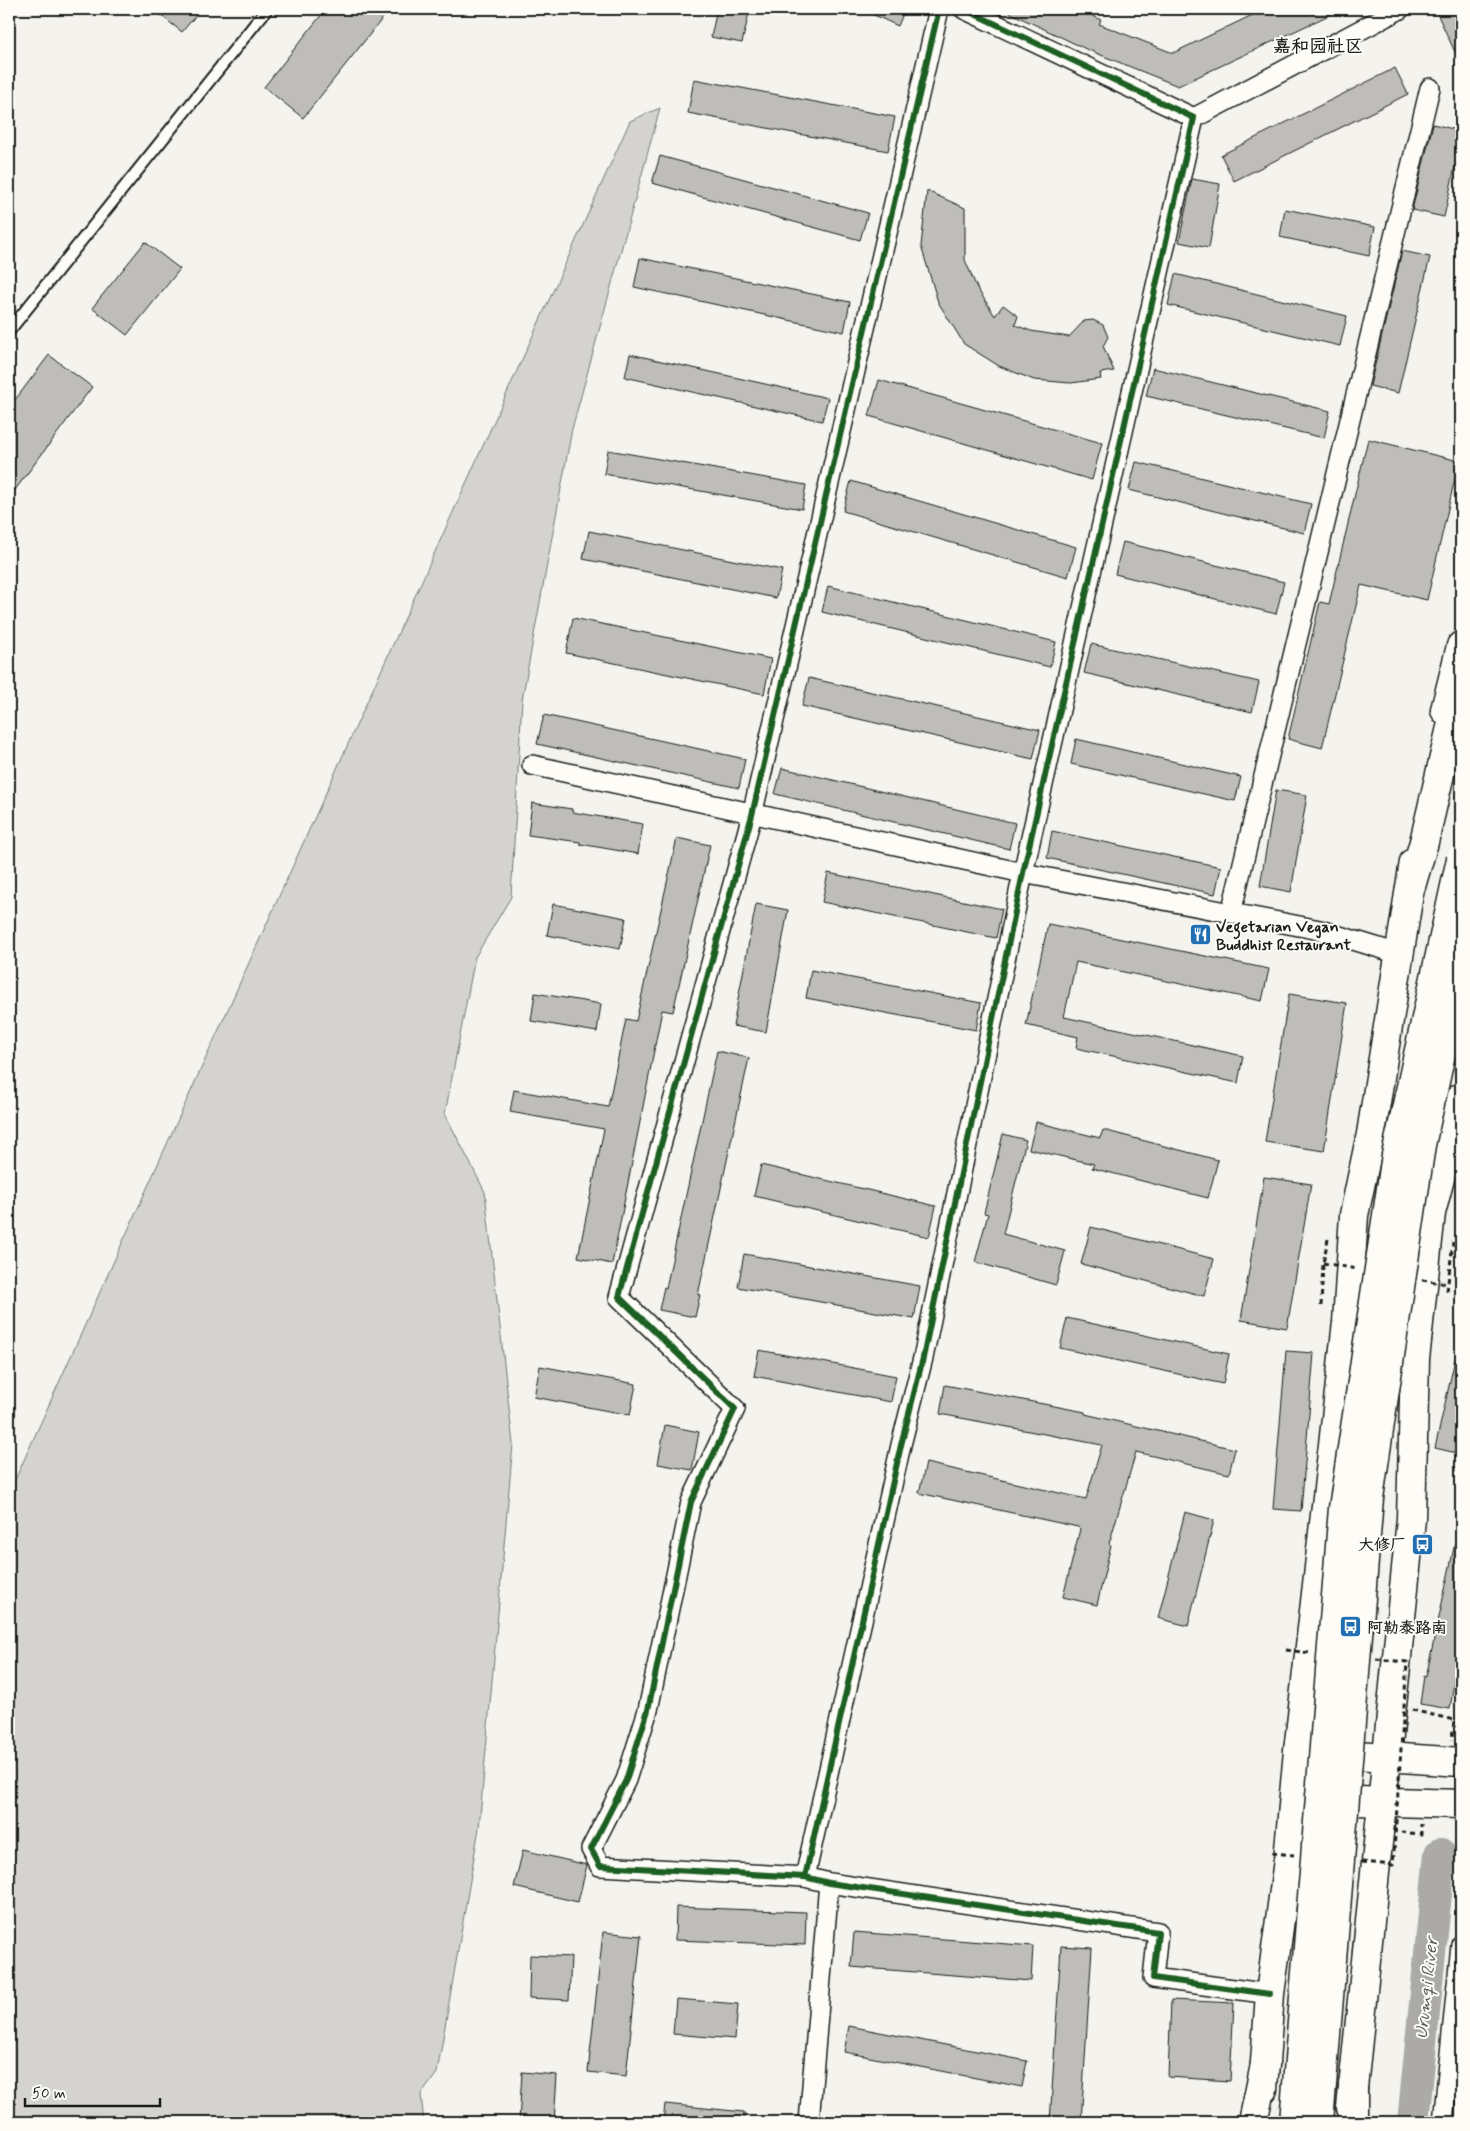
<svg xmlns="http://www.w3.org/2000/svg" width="1470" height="2131" viewBox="0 0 1470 2131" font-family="Mynerve,'LXGW WenKai TC',sans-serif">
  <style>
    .green { fill: #d4d3cf; stroke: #787876 }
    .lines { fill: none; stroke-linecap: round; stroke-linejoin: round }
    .river { stroke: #abaaa6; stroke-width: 32 }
    .building { fill: #bebdba; stroke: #1c1c1c }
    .lane-casing { stroke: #1c1c1c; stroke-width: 14 }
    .street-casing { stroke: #1c1c1c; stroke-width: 22 }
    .secondary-casing { stroke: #1c1c1c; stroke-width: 31 }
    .highway-casing { stroke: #1c1c1c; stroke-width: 31 }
    .path { stroke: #1c1c1c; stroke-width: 3; stroke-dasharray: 5 4; stroke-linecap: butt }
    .lane { stroke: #fdfcf7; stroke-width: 10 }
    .street { stroke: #fdfcf7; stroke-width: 19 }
    .secondary { stroke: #fdfcf7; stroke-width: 28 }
    .highway { stroke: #fdfcf7; stroke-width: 28 }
    .highway-bridge-casing { stroke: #1c1c1c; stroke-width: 31; stroke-linecap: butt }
    .path-bridge { stroke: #1c1c1c; stroke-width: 3; stroke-dasharray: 5 4; stroke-linecap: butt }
    .highway-bridge { stroke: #fdfcf7; stroke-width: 28 }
    .cycleway-casing { stroke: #fdfcf7; stroke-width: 9 }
    .cycleway { stroke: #1b5e20; stroke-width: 6 }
    .labels { text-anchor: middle; stroke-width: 4; stroke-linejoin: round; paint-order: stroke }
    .poi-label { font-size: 16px; font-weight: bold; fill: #1c1c1c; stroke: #fdfcf7; text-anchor: start }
    .neighbourhood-label { font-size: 18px; font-weight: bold; fill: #1c1c1c; stroke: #fdfcf7 }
    .water-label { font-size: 18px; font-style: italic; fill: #5c5c5a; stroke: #fdfcf7 }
  </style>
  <rect width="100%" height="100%" fill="#f4f3ee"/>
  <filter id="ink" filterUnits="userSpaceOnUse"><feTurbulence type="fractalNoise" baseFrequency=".02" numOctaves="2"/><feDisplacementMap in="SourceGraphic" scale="10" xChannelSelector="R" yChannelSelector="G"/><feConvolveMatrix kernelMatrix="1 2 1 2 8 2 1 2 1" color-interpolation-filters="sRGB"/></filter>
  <g filter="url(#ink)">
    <path class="green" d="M660,108L572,429L522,700L511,897L475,957L445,1114L485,1192L513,1444L479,1828L437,2073L421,2095L424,2122H9V1493L630,121Z"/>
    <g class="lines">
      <path class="river" d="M1413,2122L1440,1854"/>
    </g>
    <g class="building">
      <path d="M153,9H201L182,32Z"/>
      <path d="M326,9H390L303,118L264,87Z"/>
      <path d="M717,9H750L742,43L711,37Z"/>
      <path d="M861,9H905L898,26Z"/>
      <path d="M1002,9H1079L1101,20L1099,24L1173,53L1265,9H1342L1178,86L1086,49Z"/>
      <path d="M1435,9H1461V65Z"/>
      <path d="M1395,68L1408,94L1234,181L1221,155Z"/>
      <path d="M694,79L895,117L888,151L688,113Z"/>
      <path d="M1433,124L1461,131V139L1444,217L1412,210Z"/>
      <path d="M660,156L868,213L860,240L652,183Z"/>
      <path d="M1192,179L1220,184L1209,248L1179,242Z"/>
      <path d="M927,191L965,208V260L977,288L995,316L1003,305L1018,316L1015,325L1031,331L1069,337L1084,321L1093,320L1103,325L1108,337L1103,346L1114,371L1100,373L1101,379L1071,383L1034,380L999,366L964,344L938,302L921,246Z"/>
      <path d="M1285,209L1375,227L1369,256L1280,237Z"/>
      <path d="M145,242L180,269L127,335L92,308Z"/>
      <path d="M1402,251L1430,257L1398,393L1370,386Z"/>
      <path d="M640,258L850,302L844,332L634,287Z"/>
      <path d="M1175,274L1347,316L1340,346L1168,305Z"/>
      <path d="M630,354L828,398L822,421L625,377Z"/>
      <path d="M49,355L92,387L9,498V408Z"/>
      <path d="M1153,368L1330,411L1324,438L1146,396Z"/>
      <path d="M879,380L1102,443L1092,480L869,416Z"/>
      <path d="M1368,439L1459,461L1427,600L1361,585L1322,748L1288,739L1320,602L1329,604Z"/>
      <path d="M608,450L806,485L802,509L604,474Z"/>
      <path d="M1136,462L1311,504L1304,533L1129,490Z"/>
      <path d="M851,481L1076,547L1068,577L843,511Z"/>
      <path d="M589,531L782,570L776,598L583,559Z"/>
      <path d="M1123,542L1284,582L1276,614L1115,574Z"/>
      <path d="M828,586L1056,642L1050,667L822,612Z"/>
      <path d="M573,618L771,659L764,694L566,653Z"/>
      <path d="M1091,644L1259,682L1252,712L1084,673Z"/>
      <path d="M809,678L1040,730L1033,759L802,706Z"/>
      <path d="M544,715L745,759L739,788L537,744Z"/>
      <path d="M1076,739L1241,777L1235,801L1071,764Z"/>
      <path d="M782,768L1015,823L1009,849L775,794Z"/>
      <path d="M1276,790L1307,795L1291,892L1260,886Z"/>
      <path d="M532,803L572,809V812L643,824L638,854L580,844V842L528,835Z"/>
      <path d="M1052,831L1221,867L1215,894L1047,858Z"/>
      <path d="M677,838L710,845L673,1012L662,1010L612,1264L578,1257L604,1129L510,1112L514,1090L608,1107L626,1019L636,1021Z"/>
      <path d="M828,873L1002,909L996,938L822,902Z"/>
      <path d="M553,904L626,918L620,949L547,935Z"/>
      <path d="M756,904L788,910L766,1032L733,1026Z"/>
      <path d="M1048,924L1269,969L1262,1001L1076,962L1064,1017L1243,1056L1238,1083L1076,1048L1078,1037L1026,1025Z"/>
      <path d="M811,970L981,1003L976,1030L806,998Z"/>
      <path d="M535,993L601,1004L597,1032L531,1021Z"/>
      <path d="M1289,994L1347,1003L1324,1151L1265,1142Z"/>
      <path d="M717,1051L749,1058L698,1295H700L695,1317L659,1310L664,1287L666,1288Z"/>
      <path d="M1036,1122L1100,1138L1103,1130L1218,1160L1208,1198L1092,1168L1094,1164L1029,1149Z"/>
      <path d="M1003,1134L1026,1140L1003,1234L1065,1251L1056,1285L975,1262L988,1214L984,1213Z"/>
      <path d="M761,1165L936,1206L929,1237L754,1196Z"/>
      <path d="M1264,1177L1311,1184L1287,1328L1241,1320Z"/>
      <path d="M1091,1227L1214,1259L1204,1296L1081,1264Z"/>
      <path d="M744,1254L920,1286L914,1319L738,1287Z"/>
      <path d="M1067,1318L1229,1354L1223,1384L1060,1348Z"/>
      <path d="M759,1350L896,1376L891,1402L754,1376Z"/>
      <path d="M1286,1351L1314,1353L1301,1511L1273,1509Z"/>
      <path d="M1455,1359H1461V1454L1435,1448Z"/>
      <path d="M540,1366L636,1384L630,1415L534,1397Z"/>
      <path d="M945,1385L1085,1412V1414L1235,1449L1229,1474L1136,1452L1109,1544L1111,1545L1097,1605L1063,1597L1080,1529L1078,1527L919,1493L926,1463L1086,1499L1102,1445L940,1414Z"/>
      <path d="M665,1425L699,1432L692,1470L658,1464Z"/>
      <path d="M1185,1512L1214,1520L1188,1626L1158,1618Z"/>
      <path d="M1455,1543L1461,1544V1671L1456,1670L1450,1709L1420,1704L1424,1676L1426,1677Z"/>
      <path d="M523,1850L587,1865L578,1902L514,1887Z"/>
      <path d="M676,1907L806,1912L805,1945L675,1940Z"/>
      <path d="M603,1932L641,1936L626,2076L588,2072Z"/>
      <path d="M854,1932L1033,1946L1031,1981L851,1967Z"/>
      <path d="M1061,1946L1092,1948L1081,2122H1050Z"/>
      <path d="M530,1955L571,1957L569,2000L529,1998Z"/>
      <path d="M676,1999L738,2004L735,2039L673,2034Z"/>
      <path d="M1171,2000L1234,2003L1230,2081L1168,2077Z"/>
      <path d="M849,2026L1027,2061L1022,2087L844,2052Z"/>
      <path d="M522,2072L557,2075L554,2122H519Z"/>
      <path d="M665,2104L744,2112V2122H663Z"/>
    </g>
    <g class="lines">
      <defs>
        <path id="lane" d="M9,331L267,9"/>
        <g id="street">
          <path d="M939,9L752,815L619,1297L735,1409L691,1502L648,1710L626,1780L591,1849L600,1866L805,1877L829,1883L1158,1932L1153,1978L1270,1994"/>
          <path d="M1194,118L1400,9"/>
          <path d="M532,765L1023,873L1320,930L1399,954"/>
          <path d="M1231,913L1430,88"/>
          <path d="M805,1877L901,1445L923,1358L1023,873L1194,118L964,9"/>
          <path d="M809,2122L829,1883"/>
          <path d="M1443,2122L1461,1945"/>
        </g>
        <g id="secondary">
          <path d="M1445,710L1461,646"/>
          <path d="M1326,1753L1461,1762"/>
          <path d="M1322,1800L1461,1804"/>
          <path d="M1263,2089L1270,1994L1288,1860L1298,1751L1347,1322L1354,1215L1371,1134L1414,862"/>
          <path d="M1351,2108L1411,1519L1415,1359L1431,1213L1461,1097"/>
        </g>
        <g id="highway">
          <path d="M1411,886L1424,842L1461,685"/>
          <path d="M1253,2122L1265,2065"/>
          <path d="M1353,2122V2085"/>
        </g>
      </defs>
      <use href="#lane" class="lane-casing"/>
      <use href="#street" class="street-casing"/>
      <use href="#secondary" class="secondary-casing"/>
      <use href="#highway" class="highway-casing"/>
      <g class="path">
        <path d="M1447,1291L1453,1242"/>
        <path d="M1321,1306L1323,1263L1328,1239"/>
        <path d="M1412,1710L1454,1720L1452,1740"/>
        <path d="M1401,1832L1421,1834V1824"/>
      </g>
      <use href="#lane" class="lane"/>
      <use href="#street" class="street"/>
      <use href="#secondary" class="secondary"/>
      <use href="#highway" class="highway"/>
      <defs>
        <g id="highway-bridge">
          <path d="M1294,2122L1343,1508L1396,1155L1461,859"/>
          <path d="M1319,2122L1369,1498L1421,1145L1461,963"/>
        </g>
      </defs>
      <use href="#highway-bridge" class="highway-bridge-casing"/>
      <g class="path-bridge">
        <path d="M1323,1263L1357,1269"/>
        <path d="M1422,1280L1448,1284"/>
        <path d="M1286,1650L1310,1653"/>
        <path d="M1272,1853L1294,1855"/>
        <path d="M1362,1862L1393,1865L1407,1662L1376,1659"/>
      </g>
      <use href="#highway-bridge" class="highway-bridge"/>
      <defs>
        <g id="cycleway">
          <path d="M939,9L752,815L619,1297L735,1409L691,1502L648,1710L626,1780L591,1849L600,1866L805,1877L829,1883L1158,1932L1153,1978L1270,1994"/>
          <path d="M805,1877L901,1445L923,1358L1023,873L1194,118L964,9"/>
        </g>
      </defs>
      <use href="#cycleway" class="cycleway-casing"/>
      <use href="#cycleway" class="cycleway"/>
    </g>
  </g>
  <defs>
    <symbol id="restaurant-square" viewBox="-11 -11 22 22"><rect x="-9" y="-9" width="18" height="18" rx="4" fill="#1f6fb2" stroke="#fdfcf7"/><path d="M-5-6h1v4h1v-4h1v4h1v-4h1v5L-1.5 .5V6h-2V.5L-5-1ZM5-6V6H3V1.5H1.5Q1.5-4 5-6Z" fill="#fff"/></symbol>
    <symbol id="bus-square" viewBox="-11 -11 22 22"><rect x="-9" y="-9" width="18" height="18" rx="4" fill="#1f6fb2" stroke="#fdfcf7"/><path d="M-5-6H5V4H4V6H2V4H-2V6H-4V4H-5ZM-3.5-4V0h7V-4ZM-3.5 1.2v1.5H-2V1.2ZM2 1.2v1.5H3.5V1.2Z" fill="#fff"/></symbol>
  </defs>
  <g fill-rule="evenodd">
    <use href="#restaurant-square" x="1188" y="922" width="25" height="25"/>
    <use href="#bus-square" x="1410" y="1532" width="25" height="25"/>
    <use href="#bus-square" x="1338" y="1614" width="25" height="25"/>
  </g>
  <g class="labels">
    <g class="poi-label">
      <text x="1216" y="932">Vegetarian Vegan<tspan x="1216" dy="18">Buddhist Restaurant</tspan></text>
      <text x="1406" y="1550" text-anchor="end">大修厂</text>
      <text x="1367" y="1633">阿勒泰路南</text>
    </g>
    <g class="neighbourhood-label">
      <text x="1318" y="52">嘉和园社区</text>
    </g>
    <g class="water-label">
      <text transform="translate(1426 1988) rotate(-84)" y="6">Urumqi River</text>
    </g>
  </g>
  <rect width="1470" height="2131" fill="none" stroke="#fdfcf7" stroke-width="30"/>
  <rect x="15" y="15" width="1440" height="2101" fill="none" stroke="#1c1c1c" stroke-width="2" filter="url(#ink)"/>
  <path d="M25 2098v8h135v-8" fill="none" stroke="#1c1c1c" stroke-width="2.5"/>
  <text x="32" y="2098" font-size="15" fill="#1c1c1c" stroke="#fdfcf7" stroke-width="4" paint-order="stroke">50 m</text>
</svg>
